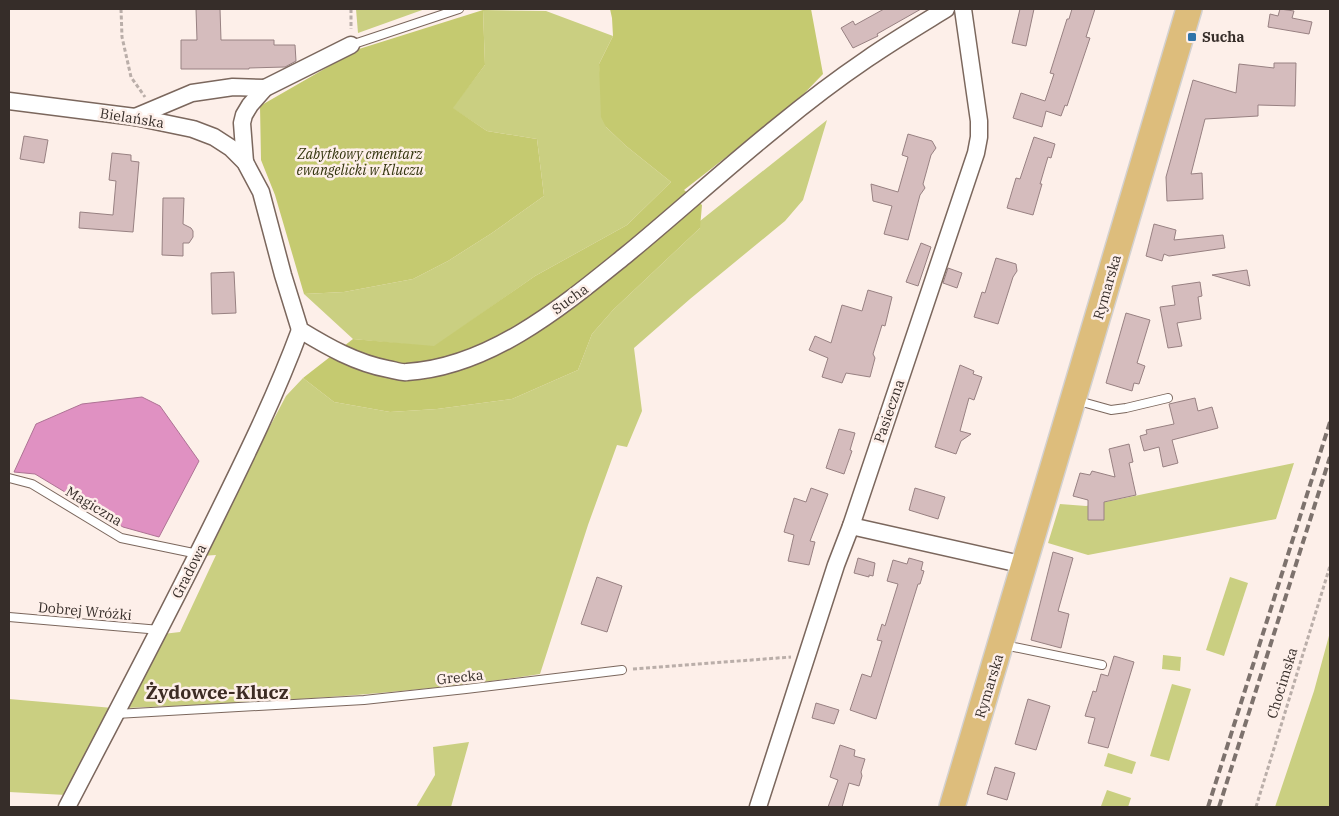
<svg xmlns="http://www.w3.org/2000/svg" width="1339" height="816" viewBox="0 0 1339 816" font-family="'IBM Plex Serif',serif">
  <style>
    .green { fill: #cacf81 }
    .forest { fill: #c5ca70 }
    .water { fill: #e091c2; stroke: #ad7394 }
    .building { fill: #d5bcbd; stroke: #988182 }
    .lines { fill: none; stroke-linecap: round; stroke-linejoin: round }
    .lane-casing { stroke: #7b675d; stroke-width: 10 }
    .street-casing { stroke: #7b675d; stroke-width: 19 }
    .primary-casing { stroke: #d3d1d0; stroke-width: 28 }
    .path { stroke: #baaea9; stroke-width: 3; stroke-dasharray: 4 2.5; stroke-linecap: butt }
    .lane { stroke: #fff; stroke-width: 8 }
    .street { stroke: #fff; stroke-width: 16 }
    .primary { stroke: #ddbd7c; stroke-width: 25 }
    .rail { stroke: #7d726d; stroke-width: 4; stroke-dasharray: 8 4; stroke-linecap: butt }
    .poi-dot { fill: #3074a9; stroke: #fdefe9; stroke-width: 2 }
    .labels { text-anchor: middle; stroke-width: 5; stroke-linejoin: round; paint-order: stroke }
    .poi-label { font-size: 14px; font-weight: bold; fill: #362d29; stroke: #fdefe9; text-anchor: start }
    .street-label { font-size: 14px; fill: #362d29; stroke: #fdefe9 }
    .park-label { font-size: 14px; font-style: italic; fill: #32330c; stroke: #fdefe9 }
    .district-label { font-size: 19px; font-weight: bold; fill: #3d2c24; stroke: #fdefe9 }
  </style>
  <rect width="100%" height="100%" fill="#fdefe9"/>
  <g class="green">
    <path d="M356,9H425L358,33Z"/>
    <path d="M483,10L546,11L613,36L599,64L606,127L626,146L671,182L627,225L535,276L434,347L353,339L304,294L344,292L413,279L448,261L492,233L544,196L537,139L487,131L452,108L485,65Z"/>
    <path d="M827,120L803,200L785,221L690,299L634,348L642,411L627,447L617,445L588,525L540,674C403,695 264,702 126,708L163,634L180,632L216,555L201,556L286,396L303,378L334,402L390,412L437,409L512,399L578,370L592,334L613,310L700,228V221Z"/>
    <path d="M1294,463L1276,519L1088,555L1048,543L1060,504L1086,506Z"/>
    <path d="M1230,577L1248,583L1224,656L1206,650Z"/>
    <path d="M1330,632V807H1275L1314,691Z"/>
    <path d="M1163,655L1181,657L1180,671L1162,669Z"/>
    <path d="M1172,684L1191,689L1169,761L1150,756Z"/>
    <path d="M9,699L113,708L66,795L9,792Z"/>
    <path d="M469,742L451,807H416L435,775L433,747Z"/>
    <path d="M1108,753L1136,762L1132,774L1104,766Z"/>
    <path d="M1107,790L1131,798L1128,807L1101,806Z"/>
  </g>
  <g class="forest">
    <path d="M610,9H811L823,74L794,104L684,190L702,205L700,228L613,310L592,334L578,370L512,399L437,409L390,412L334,402L303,378L353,339L434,346L535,276L627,225L671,182L626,146L606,127L601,117L599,64L613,36L612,18Z"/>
    <path d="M483,10L485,65L453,108L487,131L537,139L544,196L492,233L448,261L413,279L344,292L304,294L275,195L261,160L260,106L359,49Z"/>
  </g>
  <path class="water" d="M142,397L160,406L199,461L159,537L123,527L35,474L14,472L36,424L82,404Z"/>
  <g class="building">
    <path d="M196,9H220L221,40H274V45H295L296,61L285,67L249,68V69H181V40H197Z"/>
    <path d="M884,9H921L877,34L878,36L853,48L841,28L853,21L855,25Z"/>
    <path d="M1020,9H1034L1026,46L1012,43Z"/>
    <path d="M1072,9H1095L1086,37L1090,38L1067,106L1065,105L1061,116L1046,111L1042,127L1013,118L1021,93L1045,101L1054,74L1050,73L1067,19H1069Z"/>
    <path d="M1280,9L1294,11L1292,18L1312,22L1309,34L1268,27L1270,14L1278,16Z"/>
    <path d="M1274,63H1296L1295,106L1258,105V116L1205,119L1191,174L1202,173L1203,199L1167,201L1166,177L1193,80L1236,93L1239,64L1274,68Z"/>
    <path d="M908,134L932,141L936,148L931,155L923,184L925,188L920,195L908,240L884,234L892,206L873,201L871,184L898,192L908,157L902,155Z"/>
    <path d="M24,136L48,140L44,163L20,159Z"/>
    <path d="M1034,137L1055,144L1051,158L1048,157L1040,184H1042L1033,215L1007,208L1016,178L1020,179Z"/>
    <path d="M112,153L131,155V161L139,162L133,232L79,228L80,212L113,215L116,181L109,180Z"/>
    <path d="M163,198H184L183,224L191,228L193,231V237L189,243H183V256L162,255Z"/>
    <path d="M1154,224L1176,230L1174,240L1223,235L1225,248L1169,256L1164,254L1162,261L1146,256Z"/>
    <path d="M921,243L931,247L918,286L906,282Z"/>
    <path d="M996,258L1016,264L1017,271L1013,277L998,324L974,317L982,292L985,293Z"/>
    <path d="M948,268L962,273L957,288L943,283Z"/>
    <path d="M1247,270L1250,286L1212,275Z"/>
    <path d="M234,272L236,313L212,314L211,273Z"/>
    <path d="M1200,282L1202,296L1198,297L1201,319L1177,323L1182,346L1168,348L1160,307L1175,305L1172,286Z"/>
    <path d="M868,290L892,297L885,326L882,325L873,354L875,358L870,377L846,373L842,383L822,377L828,358L809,350L815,336L831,343L842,305L862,311Z"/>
    <path d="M1126,313L1150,320L1137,363L1145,366L1139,384L1134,383L1132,391L1106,383Z"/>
    <path d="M960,365L974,371L973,374L982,377L974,400L969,398L960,431L971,434L961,441L956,454L935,447Z"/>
    <path d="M1195,398L1198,411L1212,407L1218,428L1172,440L1178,463L1163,467L1159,447L1144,451L1140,436L1147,434L1146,430L1174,424L1169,404Z"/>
    <path d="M839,429L855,433L850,450L852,451L844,474L826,468Z"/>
    <path d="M1129,444L1133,462L1129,463L1136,495L1104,502V520H1088V500L1073,496L1080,473L1090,475L1092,471L1115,477L1109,449Z"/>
    <path d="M811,488L828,494L810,541L815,542L809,565L788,561L794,535L784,532L794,498L806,502Z"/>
    <path d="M915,488L945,497L938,519L909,510Z"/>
    <path d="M1053,552L1073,558L1058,611L1069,614L1061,648L1031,640Z"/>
    <path d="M858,558L875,563L873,576L869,575V577L854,573Z"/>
    <path d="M909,558L923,562L921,570L924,571L920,584H918L876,719L850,710L862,674L871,677L882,641L877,640L882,624L885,626L898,584L887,581L893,560L907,564Z"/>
    <path d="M597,577L622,586L607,632L581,624Z"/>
    <path d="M1114,656L1134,662L1108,748L1088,743L1095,718L1085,716L1093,691L1096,692L1101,674L1108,676Z"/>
    <path d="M1028,699L1050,706L1036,750L1015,744Z"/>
    <path d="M816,703L839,710L834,724L812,718Z"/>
    <path d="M840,745L855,750L854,756L865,759L861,772L862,776L859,786L849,783L842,807H828L838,780L830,777Z"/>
    <path d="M995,767L1015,773L1007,800L987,794Z"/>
  </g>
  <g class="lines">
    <defs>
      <g id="lane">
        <path d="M351,45L459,9"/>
        <path d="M1075,400L1111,410L1126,408L1168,398"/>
        <path d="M9,478L32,484L121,538L198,554"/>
        <path d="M9,617L160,630"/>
        <path d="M1004,645L1102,665"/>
        <path d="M116,714L364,700L466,689L622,670"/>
      </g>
      <g id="street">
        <path d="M9,101L135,117L193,129L214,137L231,148L245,162L261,192L283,275L300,330C328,347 356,363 388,369C394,370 401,373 407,372C491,367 564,305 626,255C677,213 726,168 777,127C806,103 836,80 867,59C893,41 920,25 946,9"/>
        <path d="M135,117L192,93L233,87L265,88"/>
        <path d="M245,162L242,123L244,115L250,105L265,88L351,45"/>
        <path d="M851,526L1025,565"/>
        <path d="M67,807C117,711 168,615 216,517C246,456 276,395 300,330"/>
        <path d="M758,807L836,565L851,526L976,153L979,137V121L963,9"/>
      </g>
      <path id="primary" d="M952,807L1189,9"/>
    </defs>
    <use href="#lane" class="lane-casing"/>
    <use href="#street" class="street-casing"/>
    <use href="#primary" class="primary-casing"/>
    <g class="path">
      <path d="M121,9L122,37L131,77L145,97"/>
      <path d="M351,9V29"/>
      <path d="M633,669L791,657"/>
      <path d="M1256,807L1330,566"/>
    </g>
    <use href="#lane" class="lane"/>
    <use href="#street" class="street"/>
    <use href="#primary" class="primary"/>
    <g class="rail">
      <path d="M1208,807L1330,422"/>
      <path d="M1219,807L1330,457"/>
    </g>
  </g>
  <rect class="poi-dot" x="1187" y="32" width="10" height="10" rx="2.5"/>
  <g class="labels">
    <g class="poi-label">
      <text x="1202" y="42">Sucha</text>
    </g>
    <g class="street-label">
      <text transform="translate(132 118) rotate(9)" y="5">Bielańska</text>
      <text transform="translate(1107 287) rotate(-74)" y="5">Rymarska</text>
      <text transform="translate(570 299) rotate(-36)" y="5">Sucha</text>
      <text transform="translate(889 411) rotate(-71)" y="5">Pasieczna</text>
      <text transform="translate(94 506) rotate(31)" y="5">Magiczna</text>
      <text transform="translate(189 571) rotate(-63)" y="5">Gradowa</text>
      <text transform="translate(85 611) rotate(5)" y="5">Dobrej Wróżki</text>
      <text transform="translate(460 677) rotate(-6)" y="5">Grecka</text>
      <text transform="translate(1282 683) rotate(-73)" y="5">Chocimska</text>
      <text transform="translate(989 686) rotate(-73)" y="5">Rymarska</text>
    </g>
    <g class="park-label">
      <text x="360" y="159">Zabytkowy cmentarz<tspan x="360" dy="16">ewangelicki w Kluczu</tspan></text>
    </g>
    <g class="district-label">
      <text x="217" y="699">Żydowce-Klucz</text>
    </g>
  </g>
  <rect width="1339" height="816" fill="none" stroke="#362d29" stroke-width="20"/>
</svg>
